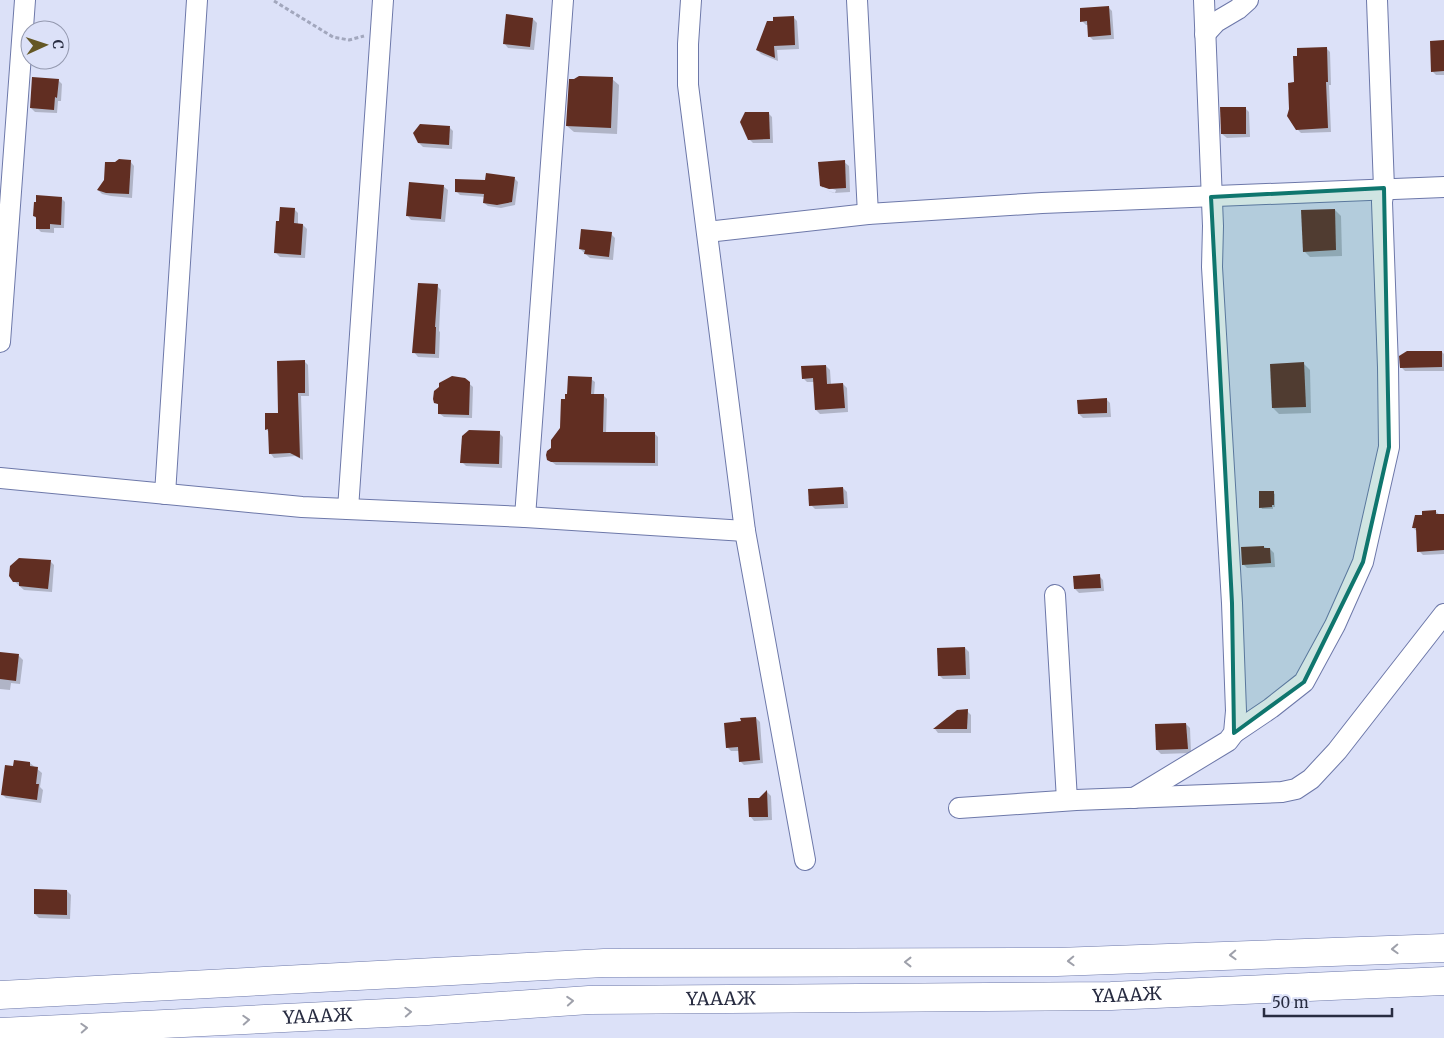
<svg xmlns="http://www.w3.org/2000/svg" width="1444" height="1038" viewBox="0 0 1444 1038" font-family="Merriweather,serif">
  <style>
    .shadow { fill: #0003 }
    .building { fill: #612e22 }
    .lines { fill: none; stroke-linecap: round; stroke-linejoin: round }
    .street-casing { stroke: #6d78a9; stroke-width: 22 }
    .highway-casing { stroke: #6d78a9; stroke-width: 29 }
    .path { stroke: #a2a7bd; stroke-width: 3; stroke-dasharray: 4 2.5; stroke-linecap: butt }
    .street { stroke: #fff; stroke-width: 20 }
    .highway { stroke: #fff; stroke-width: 28 }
    .oneway { stroke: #9ea0aa }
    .marked { fill: #0f766e; fill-opacity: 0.2; stroke: #0f766e; stroke-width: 4; stroke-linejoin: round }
    .labels { text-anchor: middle; stroke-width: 5; stroke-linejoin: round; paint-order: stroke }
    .street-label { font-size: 18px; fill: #282c41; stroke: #dce1f8 }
  </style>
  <rect width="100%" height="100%" fill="#dce1f8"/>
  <g class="shadow">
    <path d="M1108,7L1112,11L1114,39L1093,40L1089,36L1088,25H1086L1082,21Z"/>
    <path d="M793,17L797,21L799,49L777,50L778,61L761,54L757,50Z"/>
    <path d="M533,19L537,23L534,50L508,48L504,43Z"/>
    <path d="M1444,42V75H1436L1432,71Z"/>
    <path d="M1326,48L1330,52L1331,85H1329L1331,132L1301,133L1297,129L1295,84Z"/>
    <path d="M612,79L619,85L617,134L574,132L567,126Z"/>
    <path d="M58,80L62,84L61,101H58L57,113L35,112L31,108Z"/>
    <path d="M1245,108L1249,112L1250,137L1227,138L1222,134Z"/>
    <path d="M768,113L772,117L773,143H753L749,139Z"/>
    <path d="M449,127L453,131L452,149L423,147L419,143Z"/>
    <path d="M130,161L134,166L132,198L111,196L102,194L98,190Z"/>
    <path d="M844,162L849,166L850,192L834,193L826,190L835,193L836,190L823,186V188L821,185Z"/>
    <path d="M514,178L518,182L515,205L501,208L488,206L484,203L485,197L460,195L456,191L487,182Z"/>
    <path d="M443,186L448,190L445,222L411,220L407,215Z"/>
    <path d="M61,198L65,202L64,228H54V233L41,232L37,228V219L34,216Z"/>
    <path d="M294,209L298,213V225H303L307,229L305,258L280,257L276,253Z"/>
    <path d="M1335,210L1341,216L1342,256L1310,257L1304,251Z"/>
    <path d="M611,234L615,238L613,260L590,258L580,249Z"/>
    <path d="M437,286L441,290L439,331L440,332L439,358L418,357L414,352Z"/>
    <path d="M1442,352L1444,354V371H1405L1401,367Z"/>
    <path d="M304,361L308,365L309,396H301L303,460L295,456L274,458L271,454L269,432L266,429L279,414Z"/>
    <path d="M1304,364L1310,370L1311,413L1279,414L1273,408Z"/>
    <path d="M826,366L830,370L831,385L843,384L847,388L848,412L820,414L816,410L815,382H807L803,378Z"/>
    <path d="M464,379L473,387L472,418L444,417L439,413L440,406L435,402Z"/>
    <path d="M591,379L595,382L594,395H603L607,399L606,434L654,433L658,437V466L556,465L548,459L562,428L566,401Z"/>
    <path d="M1106,399L1110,403L1111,417L1083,418L1079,414Z"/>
    <path d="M499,433L503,437L502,468L466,466L462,462Z"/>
    <path d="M843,488L847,492L848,508L815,509L811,505Z"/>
    <path d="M1273,493L1275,494V507H1273V509H1262L1261,507Z"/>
    <path d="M1435,511L1440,515H1444V554L1423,555L1419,551L1418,532L1413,528L1423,516Z"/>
    <path d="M1264,547L1270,549L1274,553L1275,567L1247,568L1243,564Z"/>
    <path d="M50,561L54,565L52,592L24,590L14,581Z"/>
    <path d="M1099,576L1103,580L1104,591L1079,593L1075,589Z"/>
    <path d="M965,648L969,652L970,679H943L939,675Z"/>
    <path d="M0,653L19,656L23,660L20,684L11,683L10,690L0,689Z"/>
    <path d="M958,711H967L971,715V733H938L935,729Z"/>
    <path d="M756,718L760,722L763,763L744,765L740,761L739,751H731L727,747L742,722Z"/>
    <path d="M1186,724L1190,728L1191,753L1161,754L1157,750Z"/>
    <path d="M30,763L42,773L40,787L43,790L41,803L6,798L2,794L14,768Z"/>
    <path d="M767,792L771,796L772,820L754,821L750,816L759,799Z"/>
    <path d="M67,891L71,895L70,919L39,918L35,914Z"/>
  </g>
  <g class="building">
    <path d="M1109,6L1111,35L1088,37L1087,21L1080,22V8Z"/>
    <path d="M506,14L533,18L530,47L503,44Z"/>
    <path d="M794,16L795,45L774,46L775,58L756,50L767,21H773V17Z"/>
    <path d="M1444,40V71L1431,72L1430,41Z"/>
    <path d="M1327,47L1328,82H1326L1328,128L1296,130L1287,116L1289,109L1288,83L1294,82L1293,56H1297V48Z"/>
    <path d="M579,76L613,77L611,128L566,126L569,79H574Z"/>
    <path d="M32,77L59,79L57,98L55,97L54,110L30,108Z"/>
    <path d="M1220,107H1246V134H1221Z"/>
    <path d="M745,112H769L770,139L748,140L740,122Z"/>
    <path d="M420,124L450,126L449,145L418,143L413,133Z"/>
    <path d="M119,159L131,160L129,194L106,193L97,190L104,180L105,162H115Z"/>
    <path d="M845,160L846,188L829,189L820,186L818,162Z"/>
    <path d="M486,173L515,177L512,202L497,205L483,203L484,194L455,192V179L485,180Z"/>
    <path d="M409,182L444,185L441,219L406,216Z"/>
    <path d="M36,195L62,197L61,225L50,224V229H36V217L33,216L34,202H36Z"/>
    <path d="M280,207L295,208L294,223L303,224L301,255L274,253L276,221H279Z"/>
    <path d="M1335,209L1336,250L1303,252L1301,210Z"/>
    <path d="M581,229L612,232L609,257L584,254L585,250L579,249Z"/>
    <path d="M418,283L438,284L435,327H436L435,354L412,353Z"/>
    <path d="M1407,351H1442V367L1400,368L1399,356Z"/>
    <path d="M305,360V393H298L300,458L290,453L269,454L268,429L265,430V413H278L277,361Z"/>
    <path d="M1304,362L1306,407L1272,408L1270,364Z"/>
    <path d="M826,365L827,384L843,383L845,408L815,410L813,378L802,379L801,366Z"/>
    <path d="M452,376L465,378L470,382L469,415L438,414V404L434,403L433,399L434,391L439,387V383Z"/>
    <path d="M568,376L592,377L591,394H604L603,432H655V463L551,462L547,460L546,455L547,451L551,448V440L560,428L561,399H565V394H567Z"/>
    <path d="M1107,398V413L1078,414L1077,400Z"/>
    <path d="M469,430L500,431L499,464L460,463L462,436Z"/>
    <path d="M843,487L844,504L809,506L808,489Z"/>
    <path d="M1259,491H1274V505H1272V507L1259,508Z"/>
    <path d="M1436,510V514H1444V550L1417,552L1416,528H1412L1415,515H1422V511Z"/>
    <path d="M1264,546V548H1270L1271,563L1242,565L1241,547Z"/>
    <path d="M19,558L51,560L48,589L19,586V582H13L9,576L10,566Z"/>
    <path d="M1100,574L1101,588L1074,589L1073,576Z"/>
    <path d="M965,647L966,675L938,676L937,648Z"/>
    <path d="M0,652L19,654L16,681L0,679Z"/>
    <path d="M968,709L967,729H933L957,710Z"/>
    <path d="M756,717L760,760L739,762L738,747L726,748L724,723L741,721L740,718Z"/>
    <path d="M1186,723L1188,749L1156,750L1155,724Z"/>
    <path d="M14,760L30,762V766L38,767L36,784H39L37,800L1,795L5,765L13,766Z"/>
    <path d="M767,790L768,817H749L748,798H759Z"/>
    <path d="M34,889L67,890V915L34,914Z"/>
  </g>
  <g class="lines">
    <defs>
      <g id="street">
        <path d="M691,0L688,44V85L745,531L805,860"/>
        <path d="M857,0L868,214"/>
        <path d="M1205,34L1216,22L1238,9L1248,0"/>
        <path d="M707,232L868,214L1042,203L1444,187"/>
        <path d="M0,342L25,0"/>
        <path d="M0,478L302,507L525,517L745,531"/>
        <path d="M165,494L197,0"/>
        <path d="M348,509L383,0"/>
        <path d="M525,517L563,0"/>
        <path d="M1055,595L1067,800"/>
        <path d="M1234,733L1271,708L1304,682L1335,625L1363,562L1389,447L1388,367L1382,202L1384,188L1377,0"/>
        <path d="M1134,798L1228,741L1234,733L1236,711L1232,603L1212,267L1213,226L1204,0"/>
        <path d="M959,808L1076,800L1282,792L1296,789L1311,779L1337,751L1444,614"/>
      </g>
      <g id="highway">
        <path d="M0,995L604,963L1057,962L1444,948"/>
        <path id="s1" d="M0,1032L428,1011L589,1000L1111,996L1444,981"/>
      </g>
    </defs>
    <use href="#street" class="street-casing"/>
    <use href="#highway" class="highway-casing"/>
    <path class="path" d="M274,1L333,37L349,40L364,36"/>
    <use href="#street" class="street"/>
    <use href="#highway" class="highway"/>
  </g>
  <defs><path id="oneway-chevron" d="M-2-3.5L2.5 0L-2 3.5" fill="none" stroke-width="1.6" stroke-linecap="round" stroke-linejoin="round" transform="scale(1.25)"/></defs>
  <g class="oneway">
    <use href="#oneway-chevron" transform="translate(1395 949) rotate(178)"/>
    <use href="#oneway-chevron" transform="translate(1233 955) rotate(178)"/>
    <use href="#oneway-chevron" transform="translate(1071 961) rotate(178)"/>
    <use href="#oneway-chevron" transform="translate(908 962) rotate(180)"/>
    <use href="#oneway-chevron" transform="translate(570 1001) rotate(-4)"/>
    <use href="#oneway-chevron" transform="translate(408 1012) rotate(-3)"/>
    <use href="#oneway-chevron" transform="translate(246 1020) rotate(-3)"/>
    <use href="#oneway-chevron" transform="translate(84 1028) rotate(-3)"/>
  </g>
  <path class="marked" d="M1384,188L1389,447L1363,562L1304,682L1234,733L1232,603L1211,197Z"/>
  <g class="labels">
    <g class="street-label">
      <text dy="6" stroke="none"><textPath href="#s1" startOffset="1128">ҮАААЖ</textPath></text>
      <text dy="6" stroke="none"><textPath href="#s1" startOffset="722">ҮАААЖ</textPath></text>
      <text dy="6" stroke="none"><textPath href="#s1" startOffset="318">ҮАААЖ</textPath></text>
    </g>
  </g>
  <g transform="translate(45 45) rotate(87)"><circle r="24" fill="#dce1f8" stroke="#9499af"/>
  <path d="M0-4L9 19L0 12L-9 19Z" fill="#645724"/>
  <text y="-8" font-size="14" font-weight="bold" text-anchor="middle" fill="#282c41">С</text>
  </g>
  <path d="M1264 1008v8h128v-8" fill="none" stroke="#282c41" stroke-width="2.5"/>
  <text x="1272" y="1008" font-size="15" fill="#282c41" stroke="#dce1f8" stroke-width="4" paint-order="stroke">50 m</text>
</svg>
